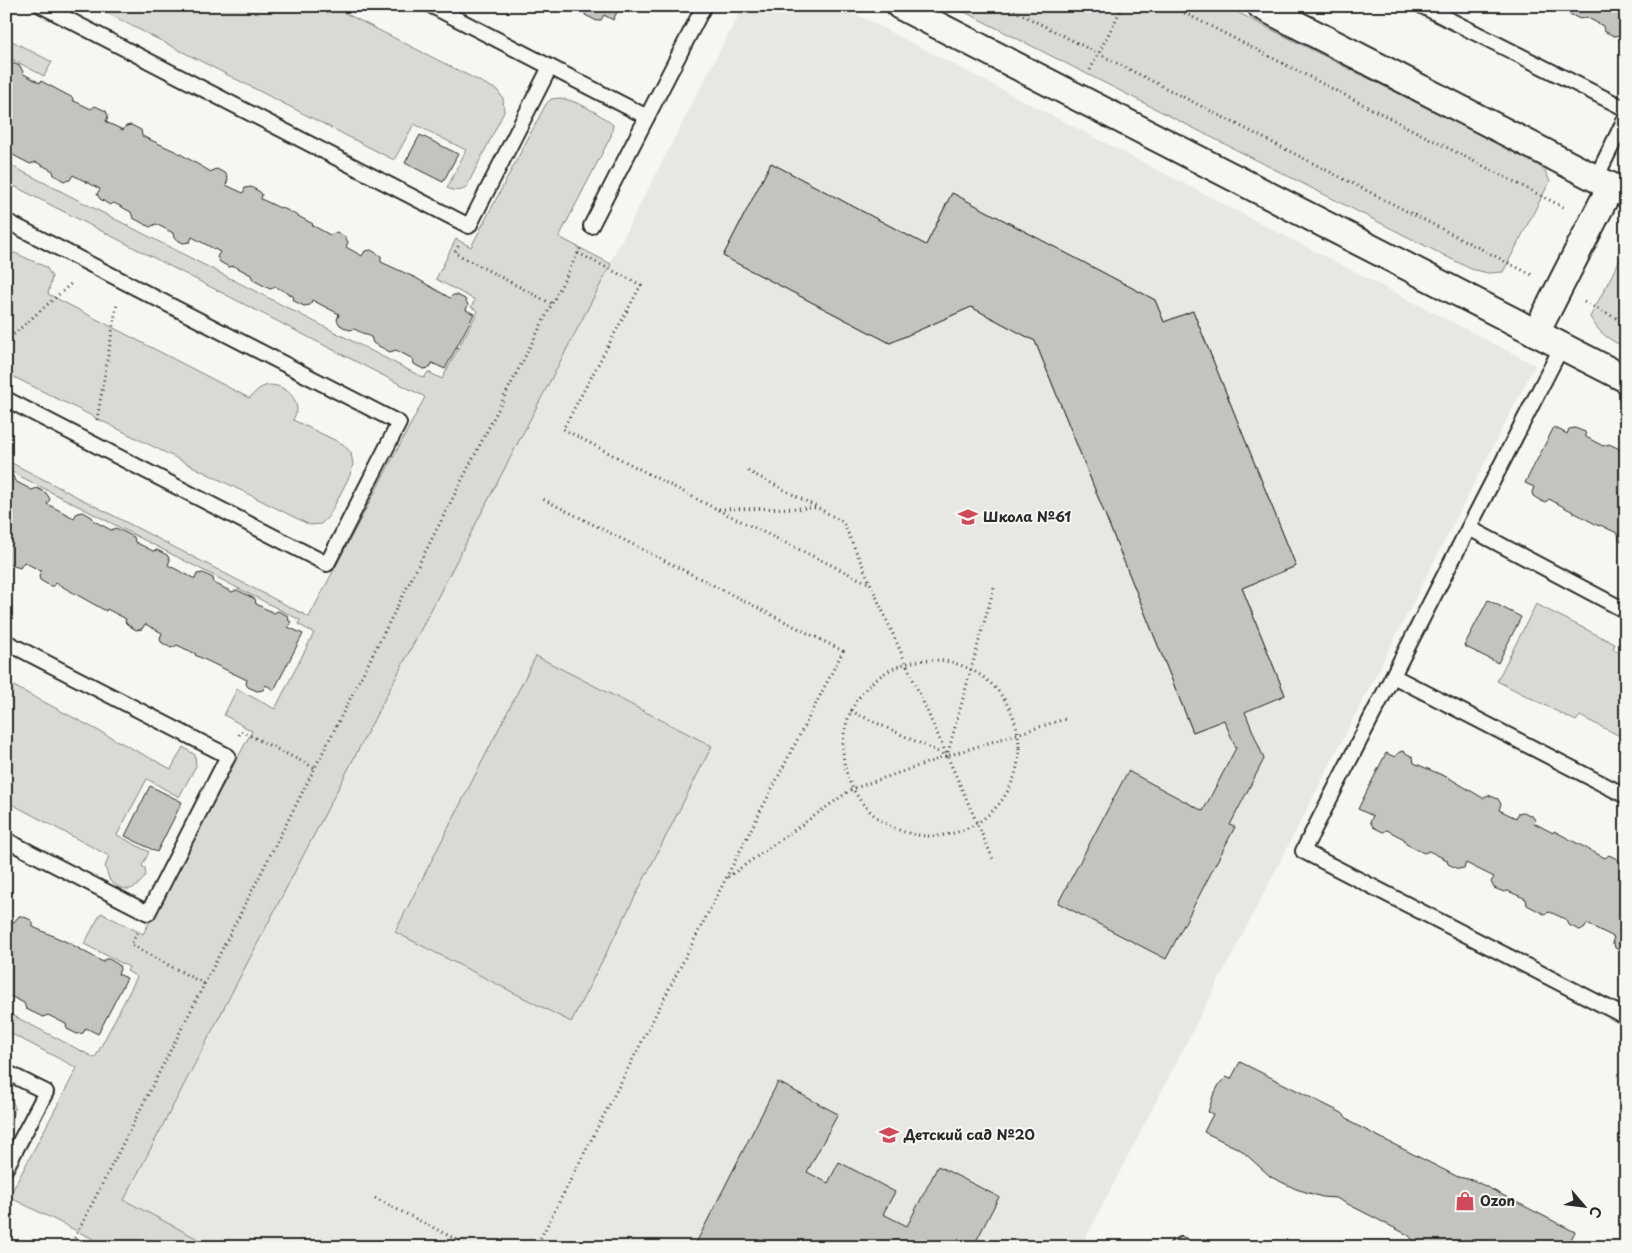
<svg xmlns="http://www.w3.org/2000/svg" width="1632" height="1253" viewBox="0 0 1632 1253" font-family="'Playpen Sans',sans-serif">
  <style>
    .built { fill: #e7e7e3 }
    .green { fill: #d9d9d5; stroke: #828280 }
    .building { fill: #c3c3c0; stroke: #2b2b2b }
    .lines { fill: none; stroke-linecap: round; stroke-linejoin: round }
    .lane-casing { stroke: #2b2b2b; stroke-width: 18 }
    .street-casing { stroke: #2b2b2b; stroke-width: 30 }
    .path { stroke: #2b2b2b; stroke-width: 3; stroke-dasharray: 1 4; stroke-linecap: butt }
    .lane { stroke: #f6f6f2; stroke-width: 14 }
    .street { stroke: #f6f6f2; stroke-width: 26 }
    .labels { text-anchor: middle; stroke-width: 4; stroke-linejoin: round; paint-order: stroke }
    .poi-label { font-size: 14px; font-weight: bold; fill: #2b2b2b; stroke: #f6f6f2; text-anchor: start }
  </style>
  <rect width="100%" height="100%" fill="#f6f6f2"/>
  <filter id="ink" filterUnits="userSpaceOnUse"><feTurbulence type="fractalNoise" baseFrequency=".02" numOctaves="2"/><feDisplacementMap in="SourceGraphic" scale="10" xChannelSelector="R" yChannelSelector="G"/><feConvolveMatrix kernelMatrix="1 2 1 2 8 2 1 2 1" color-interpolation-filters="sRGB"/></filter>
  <g filter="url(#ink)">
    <path class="built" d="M743,6H840L1535,365L1267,887L1081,1247H213L124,1201Z"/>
    <g class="green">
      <path d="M93,6H336L335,8L497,90L503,98L504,112L466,188C459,192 454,191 447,188L466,150L414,124L394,160Z"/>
      <path d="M953,6H1225L1534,162L1545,171L1550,181L1503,272L1488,273L1471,269Z"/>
      <path d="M6,38L52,62L44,76L6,56Z"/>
      <path d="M560,98C578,101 599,113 613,125L611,136L559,237L611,264L124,1200L213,1247H109L9,1197L77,1068L6,1031V1012L95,1058L137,977L127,971L129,967L84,944L101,913L143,934L252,731L224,715L237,689L275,709L314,633L298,624L300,620L6,469V460L309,617L425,397L6,182V163L424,378L428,372L442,379L478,311L471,307L475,300L436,279L456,239L471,247L546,104L551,99Z"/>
      <path d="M1626,248V348C1609,339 1599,334 1590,317Z"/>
      <path d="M15,253L46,267L52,277L48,294L249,398C254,394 258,388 265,386C278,382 296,393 297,409C297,412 294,417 293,420L343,444L351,453L353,464L350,475L329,516L321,524L310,525L6,373V255Z"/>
      <path d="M1536,604L1615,644L1613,649L1626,655V739L1580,716L1576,721L1497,681Z"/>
      <path d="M536,656L712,746L571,1022L395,932Z"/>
      <path d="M6,682L171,769L183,747L195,755L196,766L179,797L147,779L117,835L149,852L142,866L145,868C146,874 146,876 142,880C132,894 122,890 110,881L105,867L109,856L6,801Z"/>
      <path d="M6,1093C20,1106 14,1117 6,1132Z"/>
    </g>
    <g class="building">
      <path d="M579,6H620L613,20L604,15L601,20L597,21L585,15V9Z"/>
      <path d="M1562,6H1626V31L1623,30L1620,35L1614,36L1604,31L1603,26L1586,17L1580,19L1563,11Z"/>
      <path d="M10,62L20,66L23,72L22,73L40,83L41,81L73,98L72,100L91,109L95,106L106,111L108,116L106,122L123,130L126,126L131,125L141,130L142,136L177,152L211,172L213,170L217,169L226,174L228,179L226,185L243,193L245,188L251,187L260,192L262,195L261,199L280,208L281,207L313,224L312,225L330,235L337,232L345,237L348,242L346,247L362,256L365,251L371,250L381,256V262L416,278L450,298L453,295H457L465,299L468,305L466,310L474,314L445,369L432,363L430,368L423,369L414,364L413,359L396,350L390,352L373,343L371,337L354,329L349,330L340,325L337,320L339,314L312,300L310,305L304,306L294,301L293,296L276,287L270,289L253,280L251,275L234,266L229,267L220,262L217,257L220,252L192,237L190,242L183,243L174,238L173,233L156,224L150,227L133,218L131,212L114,203L110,205L100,199L97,194L100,189L73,175L70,180L64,181L54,175L53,171L36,162L30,164L13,155L11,149L6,146V63Z"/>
      <path d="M420,135L458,154L443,182L405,163Z"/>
      <path d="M771,163L926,245L952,193L1155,300L1164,322L1193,311L1296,566L1242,588L1285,695L1193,732L1035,341L971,307L890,343L723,256Z"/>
      <path d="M771,163L926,245L952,193L1155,300L1164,322L1193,311L1296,566L1242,588L1285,695L1245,712L1264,759L1230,825L1235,827L1166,959L1058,903L1128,771L1203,811L1236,748L1224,720L1193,732L1035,341L971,307L890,343L723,256Z"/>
      <path d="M1554,427L1567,434L1569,429L1575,428L1585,432L1586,437L1603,446L1609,444L1626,452V544L1619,540V534L1600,525L1599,526L1549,499L1546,502H1543L1533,496L1532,492L1534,487L1525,483Z"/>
      <path d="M6,472L13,476L15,481L32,490L37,488L46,493L50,499L47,504L74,518L77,513L83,512L92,517L94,521L111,530L116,528L134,537L135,542L153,551L157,550L167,555L170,560L168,565L195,579L197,574L203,573L213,578L214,583L232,592L237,590L255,599L256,604L274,613L278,611L288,616L289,621L291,622L288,627L303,634L274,690L266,685L263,690L257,691L248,687L246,684L247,680L195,655L196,654L177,645L174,647L171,648L161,642L160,638L162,633L145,624L142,629L136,630L128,625L125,622L126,619L107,609L106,611L56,583L54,586H50L40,580L39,576L41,571L24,562L20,568L7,564Z"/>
      <path d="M1488,600L1521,617L1498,663L1464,646Z"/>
      <path d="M1402,751L1413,757L1414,763L1449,778L1483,798L1488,795L1498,799L1501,804L1499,810L1516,818L1518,813L1524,812L1533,817L1535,820L1534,823L1553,833L1554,831L1605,858L1609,855L1619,860L1622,865L1620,870L1626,873V953L1615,948L1614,943H1612L1614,937L1587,924L1584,929L1579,930L1569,925L1567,920L1550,912L1544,914L1527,905L1526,899L1508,891L1504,892L1494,888L1491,882L1494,877L1466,863L1464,868L1458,869L1448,864L1447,860L1429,851L1424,853L1406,844L1404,839L1387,830L1383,832L1373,827L1370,821L1373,816L1358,809L1386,753L1395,757L1398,753Z"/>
      <path d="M150,786L182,802L157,852L125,836Z"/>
      <path d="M19,916H22L31,920L33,923V927L69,943L103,962L105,959H109L119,965L120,969L118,974L127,978L98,1034L86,1028L83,1033L77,1034L67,1029L66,1024L48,1015L43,1017L26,1009L24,1003L6,994V918L14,922Z"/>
      <path d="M1240,1062L1342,1113L1352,1123L1458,1177L1473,1180L1575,1232L1567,1247H1420L1408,1235L1336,1198L1322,1197L1296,1189L1271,1177L1241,1150L1204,1132L1213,1114L1208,1112L1213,1096L1220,1083L1226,1077L1231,1079Z"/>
      <path d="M778,1082L838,1114L807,1172L828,1183L839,1162L895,1192L883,1214L907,1226L938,1166L999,1197L973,1247H775L770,1244L769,1247H694Z"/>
    </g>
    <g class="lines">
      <defs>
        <g id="lane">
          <path d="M42,6L469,226L550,67"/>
          <path d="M432,6L647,117"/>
          <path d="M1422,6L1626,109"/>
          <path d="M1596,178L1626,117"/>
          <path d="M6,221L399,423L327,564L6,399"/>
          <path d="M591,226L704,6"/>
          <path d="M1562,346L1303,851L1626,1017"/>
          <path d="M1469,528L1626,611"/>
          <path d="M6,642L228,756L148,913L6,840"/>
          <path d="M1393,676L1626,796"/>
          <path d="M6,1072L46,1092L6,1168"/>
          <path d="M1177,1247L1181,1245L1184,1247"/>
        </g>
        <g id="street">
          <path d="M900,6L1626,379"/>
          <path d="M1261,6L1626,194"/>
          <path d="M1536,333L1611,186"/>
        </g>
      </defs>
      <use href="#lane" class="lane-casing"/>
      <use href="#street" class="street-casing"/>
      <g class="path">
        <path d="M1005,6L1532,275"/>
        <path d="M1171,6L1567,209"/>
        <path d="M1090,70L1123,6"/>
        <path d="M458,246L455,253L552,304"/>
        <path d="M578,253L641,285L563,429L716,509L818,508L843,522L993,859"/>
        <path d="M1584,302L1626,323"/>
        <path d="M6,341L73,282"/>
        <path d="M97,420L117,303"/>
        <path d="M748,471L817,507"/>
        <path d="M718,510L870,584"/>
        <circle cx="931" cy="748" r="88"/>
        <path d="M851,711L947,756L994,587"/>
        <path d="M239,735L241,731L315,768"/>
        <path d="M728,877L852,789L947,756L1068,718"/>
        <path d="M137,933L131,945L204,984"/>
        <path d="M375,1198L471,1247"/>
        <path d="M70,1247L581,247"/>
        <path d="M536,1247L843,651L541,498"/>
      </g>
      <use href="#lane" class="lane"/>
      <use href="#street" class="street"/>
    </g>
  </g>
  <defs>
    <symbol id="school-bare" viewBox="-9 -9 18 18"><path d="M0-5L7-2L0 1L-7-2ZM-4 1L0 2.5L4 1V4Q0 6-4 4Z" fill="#d1495b" stroke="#f6f6f2" stroke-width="2.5" paint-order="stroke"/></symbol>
    <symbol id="shop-bare" viewBox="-9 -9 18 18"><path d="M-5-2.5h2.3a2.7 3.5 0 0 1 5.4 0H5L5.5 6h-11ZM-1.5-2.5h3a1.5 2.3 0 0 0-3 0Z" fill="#d1495b" stroke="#f6f6f2" stroke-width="2.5" paint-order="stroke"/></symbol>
  </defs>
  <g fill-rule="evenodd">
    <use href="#school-bare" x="954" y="503" width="28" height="28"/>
    <use href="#school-bare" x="875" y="1121" width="28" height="28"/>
    <use href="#shop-bare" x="1451" y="1187" width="28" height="28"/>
  </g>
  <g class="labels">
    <g class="poi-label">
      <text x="983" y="522">Школа №61</text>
      <text x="904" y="1140">Детский сад №20</text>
      <text x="1480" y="1206">Ozon</text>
    </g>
  </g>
  <rect width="1632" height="1253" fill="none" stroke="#f6f6f2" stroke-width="25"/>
  <rect x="12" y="12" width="1607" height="1228" fill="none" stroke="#2b2b2b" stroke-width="2" filter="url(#ink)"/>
  <g transform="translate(1584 1206) rotate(118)" stroke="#f6f6f2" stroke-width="4" paint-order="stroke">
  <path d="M0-4L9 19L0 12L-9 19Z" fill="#2b2b2b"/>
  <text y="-8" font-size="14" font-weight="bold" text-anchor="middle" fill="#2b2b2b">С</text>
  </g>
</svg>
